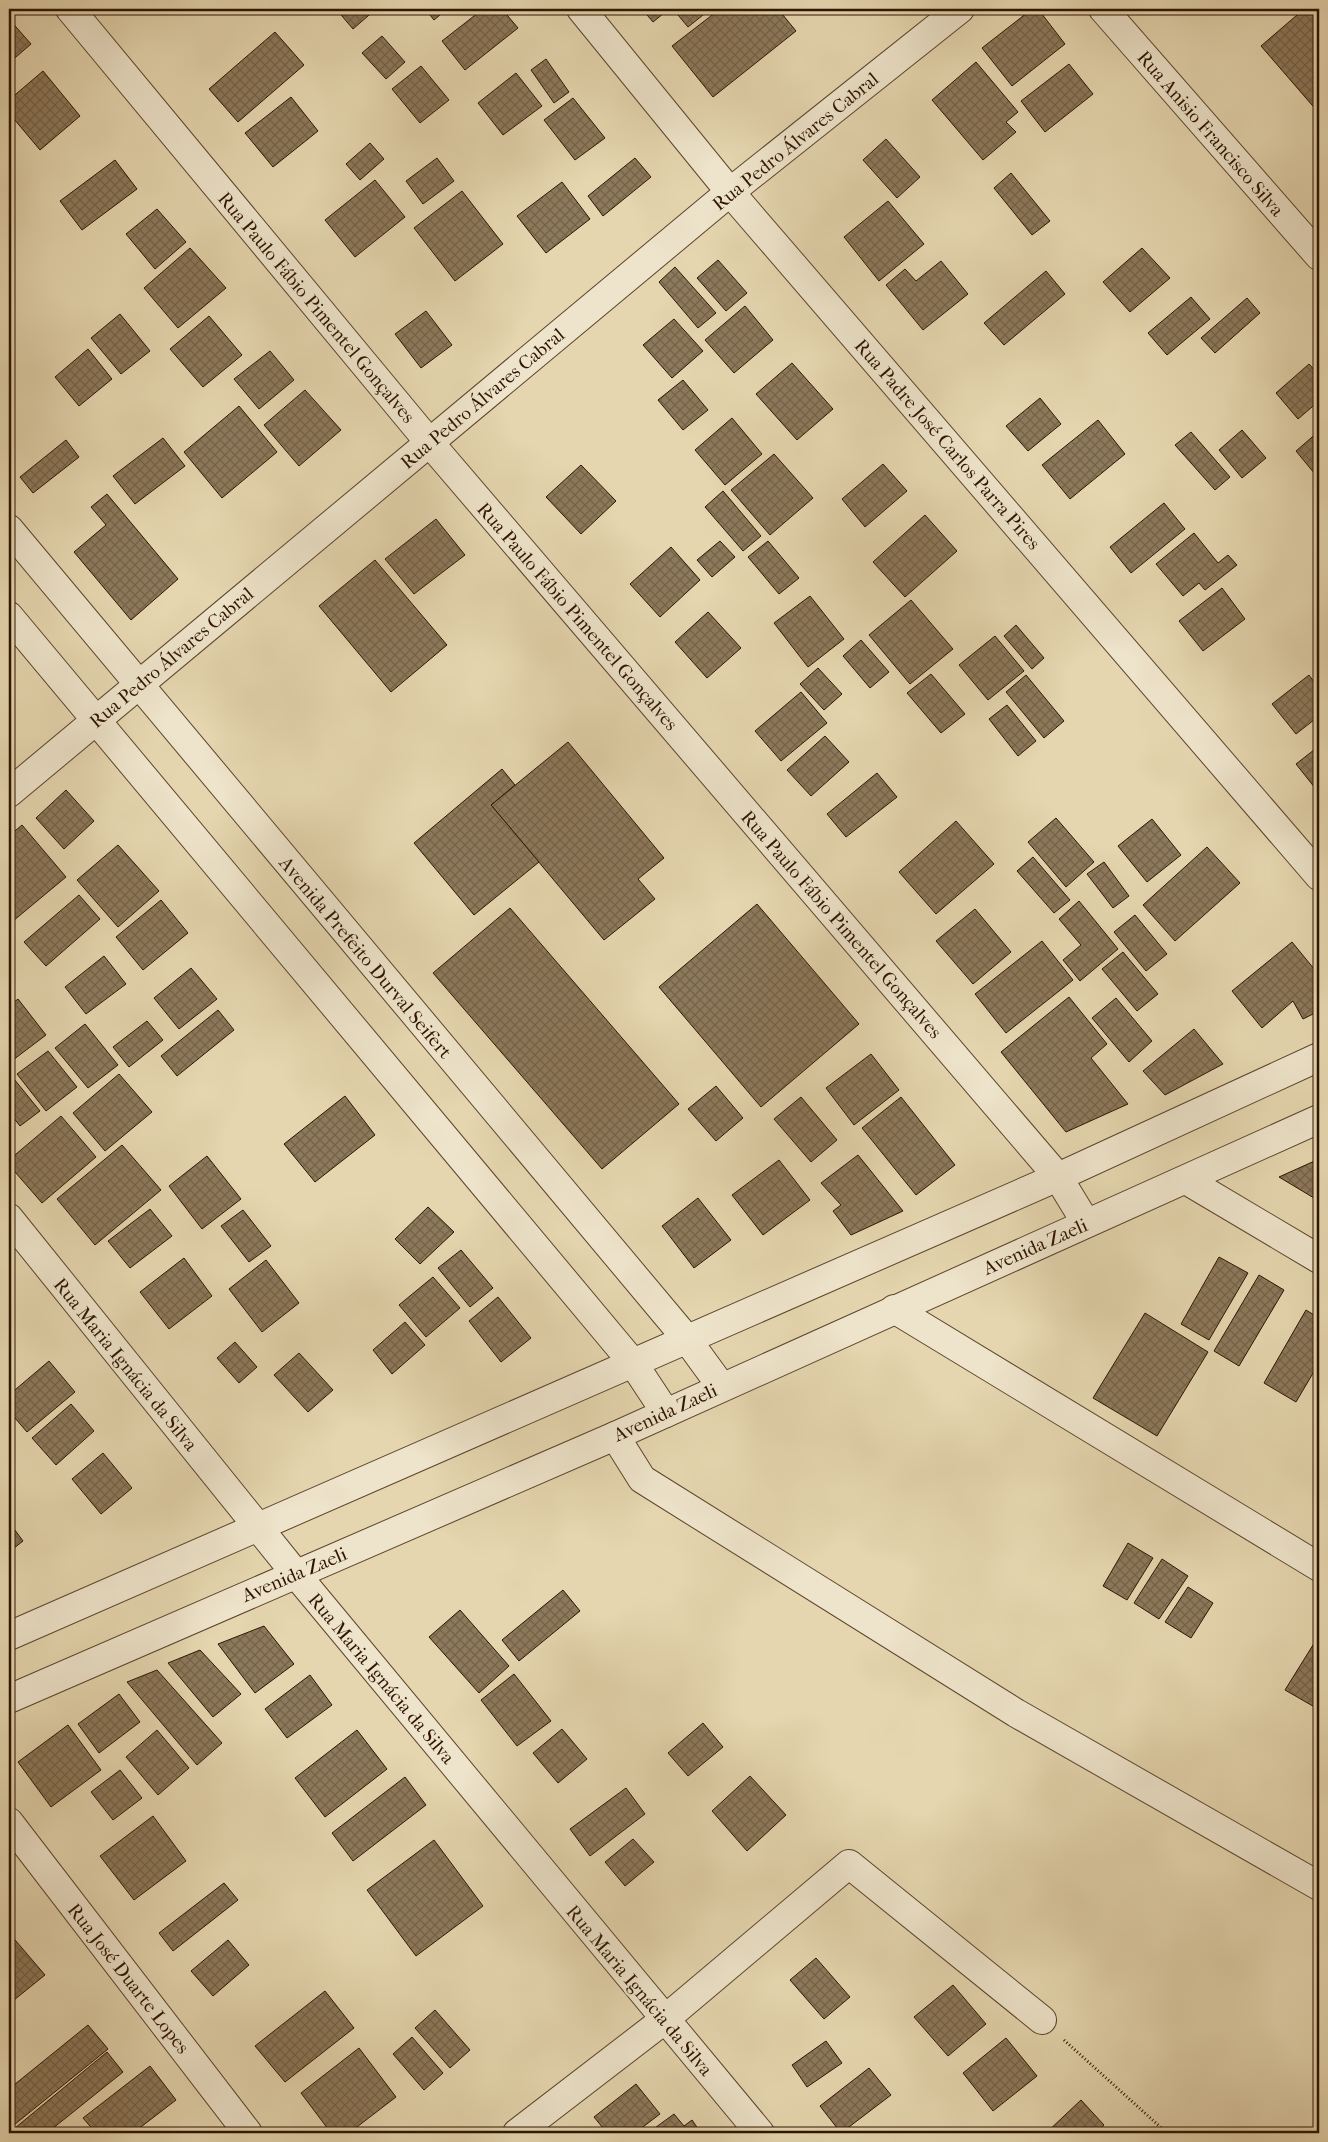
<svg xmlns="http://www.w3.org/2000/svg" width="1328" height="2142" viewBox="0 0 1328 2142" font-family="'IM FELL French Canon',serif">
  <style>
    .building { fill: url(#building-cross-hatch); stroke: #2e1401 }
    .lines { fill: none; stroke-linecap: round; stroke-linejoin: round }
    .minor-casing { stroke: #5c442c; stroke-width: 30 }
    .path { stroke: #2e1401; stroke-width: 3; stroke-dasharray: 1 2.5; stroke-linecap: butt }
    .minor { stroke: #eee4cb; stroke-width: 28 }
    .labels { text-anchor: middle; stroke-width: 4.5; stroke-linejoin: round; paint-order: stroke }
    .street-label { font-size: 19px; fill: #2e1401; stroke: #eee4cb }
  </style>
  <defs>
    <pattern id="building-cross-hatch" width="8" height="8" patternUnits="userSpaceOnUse" patternTransform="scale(1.25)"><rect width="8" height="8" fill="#8d795b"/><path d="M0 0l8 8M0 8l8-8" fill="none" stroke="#746249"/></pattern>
  </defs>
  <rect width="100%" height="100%" fill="#e5d6af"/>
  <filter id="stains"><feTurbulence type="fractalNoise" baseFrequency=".004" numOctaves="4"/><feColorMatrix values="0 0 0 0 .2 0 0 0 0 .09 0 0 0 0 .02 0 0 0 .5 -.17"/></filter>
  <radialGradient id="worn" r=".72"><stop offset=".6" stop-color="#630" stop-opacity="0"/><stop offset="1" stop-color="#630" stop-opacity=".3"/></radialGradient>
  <g class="building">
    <path d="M336,9H376L353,29Z"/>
    <path d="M425,9H447L434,20Z"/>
    <path d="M483,9H502L518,28L465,70L442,41Z"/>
    <path d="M642,9H669L653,22Z"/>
    <path d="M673,9H706L708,11L688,27Z"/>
    <path d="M720,9H778L796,31L713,97L672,46Z"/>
    <path d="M1032,9H1038L1065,44L1012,86L982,48Z"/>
    <path d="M1304,9H1319L1318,112L1261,46Z"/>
    <path d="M9,19L31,44L9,63Z"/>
    <path d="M275,32L304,65L238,122L209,89Z"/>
    <path d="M382,36L405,62L386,79L362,53Z"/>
    <path d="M546,59L569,92L554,103L531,70Z"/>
    <path d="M976,62L1018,112L1006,122L1016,132L983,160L932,100Z"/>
    <path d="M1069,64L1093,94L1045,132L1021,101Z"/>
    <path d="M421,66L449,100L420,123L392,89Z"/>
    <path d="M43,71L80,116L40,150L9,113V100Z"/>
    <path d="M516,73L542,106L503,135L478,103Z"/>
    <path d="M291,97L318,131L273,167L245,133Z"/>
    <path d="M573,98L605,138L575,160L544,120Z"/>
    <path d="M886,139L920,177L897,198L863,160Z"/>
    <path d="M370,143L384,159L360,180L346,164Z"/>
    <path d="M437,158L454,181L423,204L406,181Z"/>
    <path d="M635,158L651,177L603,216L588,196Z"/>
    <path d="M115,160L137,189L82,230L60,201Z"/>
    <path d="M1011,173L1050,221L1032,235L994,188Z"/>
    <path d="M375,180L405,217L355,257L325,220Z"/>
    <path d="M562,182L590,219L546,253L517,216Z"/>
    <path d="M462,191L503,244L455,281L414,228Z"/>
    <path d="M888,201L924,244L879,281L844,237Z"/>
    <path d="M157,209L186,242L155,269L126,234Z"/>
    <path d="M190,248L226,288L178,328L144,288Z"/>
    <path d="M1142,248L1170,278L1130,312L1103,282Z"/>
    <path d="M718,260L747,293L726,311L697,278Z"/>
    <path d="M941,261L968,294L923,330L886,285L905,269L916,281Z"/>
    <path d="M675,267L716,313L698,328L659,282Z"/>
    <path d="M1046,271L1065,294L1004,345L984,323Z"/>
    <path d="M1191,297L1210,319L1167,355L1148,333Z"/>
    <path d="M1247,298L1260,313L1215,353L1201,338Z"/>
    <path d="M745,306L773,340L734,373L705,340Z"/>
    <path d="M426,311L452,345L421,368L395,334Z"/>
    <path d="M120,314L150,351L121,374L91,338Z"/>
    <path d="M209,316L242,355L203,387L170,349Z"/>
    <path d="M674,319L703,351L672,378L643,345Z"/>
    <path d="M88,349L112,379L79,406L55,377Z"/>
    <path d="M270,351L294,380L259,409L234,379Z"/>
    <path d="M792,363L833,409L797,440L756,394Z"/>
    <path d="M1309,364L1319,375V401L1298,419L1276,393Z"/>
    <path d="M683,380L708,410L683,430L658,400Z"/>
    <path d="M305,390L341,430L299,466L264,425Z"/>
    <path d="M1040,398L1061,424L1028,451L1006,426Z"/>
    <path d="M239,406L277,452L222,498L184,452Z"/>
    <path d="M732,418L762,454L725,485L695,450Z"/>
    <path d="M1098,420L1125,454L1070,499L1042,465Z"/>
    <path d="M1242,430L1266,458L1242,478L1219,450Z"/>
    <path d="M1319,431V479L1296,451Z"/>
    <path d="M1191,432L1230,477L1215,490L1175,445Z"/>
    <path d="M163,438L185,466L135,504L113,476Z"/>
    <path d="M66,440L79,457L33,493L20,477Z"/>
    <path d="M774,454L813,498L770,535L731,490Z"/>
    <path d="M883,464L907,491L865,527L842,499Z"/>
    <path d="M581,465L616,501L581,534L546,497Z"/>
    <path d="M723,491L761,536L743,551L705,507Z"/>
    <path d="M107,494L178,579L131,620L74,552L106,525L91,507Z"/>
    <path d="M1164,503L1185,529L1131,573L1110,547Z"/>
    <path d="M925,515L957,551L905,597L873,562Z"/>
    <path d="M436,519L465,555L414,594L385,559Z"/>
    <path d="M1194,533L1218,563L1228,555L1237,565L1205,590L1199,583L1183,596L1156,564Z"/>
    <path d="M720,541L735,557L712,577L697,560Z"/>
    <path d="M768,541L799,578L779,594L748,557Z"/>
    <path d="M671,547L700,580L660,617L630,584Z"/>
    <path d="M375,560L447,645L391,692L319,606Z"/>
    <path d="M1222,588L1245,619L1203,651L1179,621Z"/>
    <path d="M810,596L844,639L808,667L774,623Z"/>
    <path d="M911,600L953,649L910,684L869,635Z"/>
    <path d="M708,612L741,648L707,678L675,642Z"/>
    <path d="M1016,625L1044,658L1032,669L1004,636Z"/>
    <path d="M995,636L1024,671L988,700L959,665Z"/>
    <path d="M861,640L889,672L870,688L843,656Z"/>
    <path d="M818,668L842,694L824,710L800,684Z"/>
    <path d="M931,674L965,714L941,733L907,693Z"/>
    <path d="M1026,675L1064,721L1044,738L1006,692Z"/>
    <path d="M1309,675L1319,689V716L1296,734L1272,704Z"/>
    <path d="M801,692L827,723L781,761L755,731Z"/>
    <path d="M1007,705L1036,741L1018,756L989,719Z"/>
    <path d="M825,736L849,762L811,796L787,770Z"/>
    <path d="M568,742L664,858L638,879L655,899L604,940L491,805Z"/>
    <path d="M1319,746V793L1296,764Z"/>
    <path d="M502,769L515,785L491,805L539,862L474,915L414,843Z"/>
    <path d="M877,773L897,797L846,837L827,814Z"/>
    <path d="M66,790L94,821L64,849L36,818Z"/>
    <path d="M1056,818L1094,862L1066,887L1028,842Z"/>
    <path d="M1152,819L1181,855L1147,882L1118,846Z"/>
    <path d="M956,821L994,864L936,914L899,872Z"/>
    <path d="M22,825L66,877L13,921L9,916V836Z"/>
    <path d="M118,845L159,891L118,927L77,880Z"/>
    <path d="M1207,847L1240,883L1175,941L1143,905Z"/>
    <path d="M1033,857L1070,900L1054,913L1017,871Z"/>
    <path d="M1104,862L1129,896L1113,908L1087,874Z"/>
    <path d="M79,895L100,919L46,966L24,942Z"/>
    <path d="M161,900L188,933L143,970L116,937Z"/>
    <path d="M1079,901L1118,949L1080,981L1063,960L1081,945L1059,919Z"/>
    <path d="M757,904L859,1024L761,1107L659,987Z"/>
    <path d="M510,908L679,1104L602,1169L433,973Z"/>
    <path d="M975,909L1011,952L973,984L936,941Z"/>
    <path d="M1135,915L1167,954L1146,971L1114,932Z"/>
    <path d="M1042,941L1073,980L1006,1033L975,994Z"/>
    <path d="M1292,942L1319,975V1011L1303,1019L1293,1001L1262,1028L1232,991Z"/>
    <path d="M1123,952L1158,994L1137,1011L1102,969Z"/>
    <path d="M104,956L126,984L86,1014L65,987Z"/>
    <path d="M191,968L217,999L179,1029L154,998Z"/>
    <path d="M1069,997L1107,1044L1091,1058L1128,1104L1066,1132L1001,1052Z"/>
    <path d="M1116,998L1152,1041L1129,1062L1092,1018Z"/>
    <path d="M18,999L46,1035L9,1063V1006Z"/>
    <path d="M218,1010L234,1030L177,1076L161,1056Z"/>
    <path d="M147,1021L163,1040L129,1067L113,1047Z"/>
    <path d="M85,1024L118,1065L88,1088L55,1048Z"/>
    <path d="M1194,1029L1223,1064L1165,1095L1143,1071Z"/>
    <path d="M48,1051L77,1087L46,1111L17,1074Z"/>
    <path d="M871,1054L899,1090L854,1125L826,1088Z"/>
    <path d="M119,1074L152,1112L105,1151L73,1113Z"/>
    <path d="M14,1079L40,1111L20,1126L9,1112V1083Z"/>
    <path d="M716,1086L743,1118L716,1141L688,1109Z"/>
    <path d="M345,1096L375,1135L315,1182L284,1144Z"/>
    <path d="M801,1097L837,1140L811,1162L774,1119Z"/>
    <path d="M901,1097L955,1165L916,1195L862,1128Z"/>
    <path d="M61,1116L96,1157L42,1203L9,1165V1160Z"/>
    <path d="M122,1145L161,1190L95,1245L57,1199Z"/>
    <path d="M858,1155L903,1211L851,1235L833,1211L841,1205L821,1183Z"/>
    <path d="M207,1156L241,1199L202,1229L169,1186Z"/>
    <path d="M1319,1159V1201L1279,1177Z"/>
    <path d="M779,1160L810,1200L763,1235L732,1195Z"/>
    <path d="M698,1198L731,1240L694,1268L662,1226Z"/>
    <path d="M428,1207L454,1232L420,1264L395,1239Z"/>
    <path d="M150,1209L172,1236L130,1268L108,1241Z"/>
    <path d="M243,1210L271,1246L249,1262L221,1226Z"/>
    <path d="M461,1250L493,1288L470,1307L438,1268Z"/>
    <path d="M1219,1257L1248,1273L1209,1340L1181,1324Z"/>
    <path d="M184,1258L212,1296L169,1329L140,1292Z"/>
    <path d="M266,1260L299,1303L262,1332L229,1289Z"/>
    <path d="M1259,1275L1284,1290L1239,1366L1214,1351Z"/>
    <path d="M433,1277L460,1308L426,1337L399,1305Z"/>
    <path d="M498,1297L531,1338L501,1362L469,1321Z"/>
    <path d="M1306,1310L1319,1318V1363L1296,1402L1264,1383Z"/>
    <path d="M1145,1313L1208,1352L1157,1436L1093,1398Z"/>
    <path d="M405,1322L425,1345L392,1374L373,1350Z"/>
    <path d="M235,1342L257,1367L239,1383L217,1358Z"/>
    <path d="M299,1353L333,1390L308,1412L274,1375Z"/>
    <path d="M49,1361L75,1392L27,1432L9,1411V1395Z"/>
    <path d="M71,1404L94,1431L56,1465L32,1438Z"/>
    <path d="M103,1453L132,1488L101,1514L72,1479Z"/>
    <path d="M9,1522L23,1541L9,1552Z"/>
    <path d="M1128,1543L1153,1558L1127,1600L1103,1586Z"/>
    <path d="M1162,1559L1188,1576L1159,1619L1134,1603Z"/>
    <path d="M1188,1587L1213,1603L1191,1638L1165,1622Z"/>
    <path d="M563,1590L580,1611L519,1661L502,1640Z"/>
    <path d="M460,1610L509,1666L479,1693L429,1637Z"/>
    <path d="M264,1626L294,1664L255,1693L218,1644Z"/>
    <path d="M1318,1637L1319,1638L1318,1709L1285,1690Z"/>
    <path d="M200,1650L241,1694L213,1717L168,1663Z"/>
    <path d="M157,1670L222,1743L197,1765L127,1682Z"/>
    <path d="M514,1674L551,1721L517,1746L481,1700Z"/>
    <path d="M310,1675L332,1705L287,1738L265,1709Z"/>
    <path d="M119,1694L140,1722L99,1753L78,1724Z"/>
    <path d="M703,1723L723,1747L688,1776L668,1753Z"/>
    <path d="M68,1725L101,1770L51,1807L18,1762Z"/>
    <path d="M562,1729L587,1759L558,1783L533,1753Z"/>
    <path d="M157,1730L189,1768L158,1795L126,1757Z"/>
    <path d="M357,1730L387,1769L325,1817L295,1778Z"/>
    <path d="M120,1770L142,1798L113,1820L91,1792Z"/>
    <path d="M750,1776L786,1815L747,1851L712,1811Z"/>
    <path d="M405,1777L426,1805L353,1861L332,1833Z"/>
    <path d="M626,1788L645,1814L590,1856L570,1829Z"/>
    <path d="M153,1816L186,1861L134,1900L100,1856Z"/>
    <path d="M633,1839L654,1862L625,1886L605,1862Z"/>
    <path d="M434,1840L483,1906L416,1956L367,1890Z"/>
    <path d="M224,1883L238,1900L173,1951L159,1933Z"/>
    <path d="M10,1934L45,1975L9,2004V1935Z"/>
    <path d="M228,1940L249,1965L213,1996L191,1971Z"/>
    <path d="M816,1958L850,1997L824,2019L790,1980Z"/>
    <path d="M953,1985L986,2024L948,2056L914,2017Z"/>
    <path d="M325,1991L354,2028L285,2082L255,2046Z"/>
    <path d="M435,2010L470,2050L450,2068L415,2028Z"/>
    <path d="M88,2025L108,2049L9,2129V2089Z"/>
    <path d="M412,2037L443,2073L424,2090L393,2054Z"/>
    <path d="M1006,2038L1037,2076L993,2111L963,2073Z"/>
    <path d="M826,2041L842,2063L807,2087L792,2065Z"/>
    <path d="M359,2048L396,2097L349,2133H331L301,2093Z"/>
    <path d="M107,2052L123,2072L47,2133H9Z"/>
    <path d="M150,2066L176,2100L133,2133H96L83,2118Z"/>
    <path d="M869,2068L891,2095L841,2133L820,2106Z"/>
    <path d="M636,2084L660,2114L635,2133H607L594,2117Z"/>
    <path d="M1081,2100L1104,2125L1095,2133H1046Z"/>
    <path d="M674,2114L684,2126L692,2120L701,2133H648Z"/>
  </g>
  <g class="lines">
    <defs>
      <g id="minor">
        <path d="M70,9L429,442L1058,1177L1086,1223"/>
        <path d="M581,9L730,192L1319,876"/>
        <path d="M1103,9L1319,256"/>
        <path d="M9,529L686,1338L721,1386"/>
        <path d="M9,616L633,1363L666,1413"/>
        <path d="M9,793L730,192L960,9"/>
        <path d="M1186,1180L1319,1259"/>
        <path d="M9,1218L295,1573L760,2133"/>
        <path d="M894,1309L1319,1567"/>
        <path d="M615,1436L642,1479L1016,1713L1319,1886"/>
        <path d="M9,1636L1058,1177L1319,1057"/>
        <path d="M9,1699L615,1436L1319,1119"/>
        <path d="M9,1822L248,2133"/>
        <path d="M517,2133L664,2020L849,1864L1042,2020"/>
      </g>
    </defs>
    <use href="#minor" class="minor-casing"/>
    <path class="path" d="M1064,2040L1167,2133"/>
    <use href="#minor" class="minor"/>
  </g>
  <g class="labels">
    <g class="street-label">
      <text transform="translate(1211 133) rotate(49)" y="7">Rua Anisio Francisco Silva</text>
      <text transform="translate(795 141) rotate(-39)" y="7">Rua Pedro Álvares Cabral</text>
      <text transform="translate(317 307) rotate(50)" y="7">Rua Paulo Fábio Pimentel Gonçalves</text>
      <text transform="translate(482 398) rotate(-40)" y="7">Rua Pedro Álvares Cabral</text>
      <text transform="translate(948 444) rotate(49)" y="7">Rua Padre José Carlos Parra Pires</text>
      <text transform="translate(578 616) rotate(49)" y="7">Rua Paulo Fábio Pimentel Gonçalves</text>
      <text transform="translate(171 657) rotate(-40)" y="7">Rua Pedro Álvares Cabral</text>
      <text transform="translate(842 924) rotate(49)" y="7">Rua Paulo Fábio Pimentel Gonçalves</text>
      <text transform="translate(366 957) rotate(50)" y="7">Avenida Prefeito Durval Seifert</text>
      <text transform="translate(1035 1246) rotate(-24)" y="7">Avenida Zaeli</text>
      <text transform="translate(126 1364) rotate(51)" y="7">Rua Maria Ignácia da Silva</text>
      <text transform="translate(665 1412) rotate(-25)" y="7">Avenida Zaeli</text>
      <text transform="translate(294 1574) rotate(-23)" y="7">Avenida Zaeli</text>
      <text transform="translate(382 1678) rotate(50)" y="7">Rua Maria Ignácia da Silva</text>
      <text transform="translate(129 1978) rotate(52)" y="7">Rua José Duarte Lopes</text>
      <text transform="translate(640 1990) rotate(50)" y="7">Rua Maria Ignácia da Silva</text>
    </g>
  </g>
  <rect width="1328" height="2142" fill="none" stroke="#e5d6af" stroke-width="30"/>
  <rect x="10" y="10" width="1308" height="2122" fill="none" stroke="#2e1401" stroke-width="2.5"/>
  <rect x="15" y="15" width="1298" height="2112" fill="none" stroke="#2e1401"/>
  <rect width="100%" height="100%" filter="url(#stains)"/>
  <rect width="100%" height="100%" fill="url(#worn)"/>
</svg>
